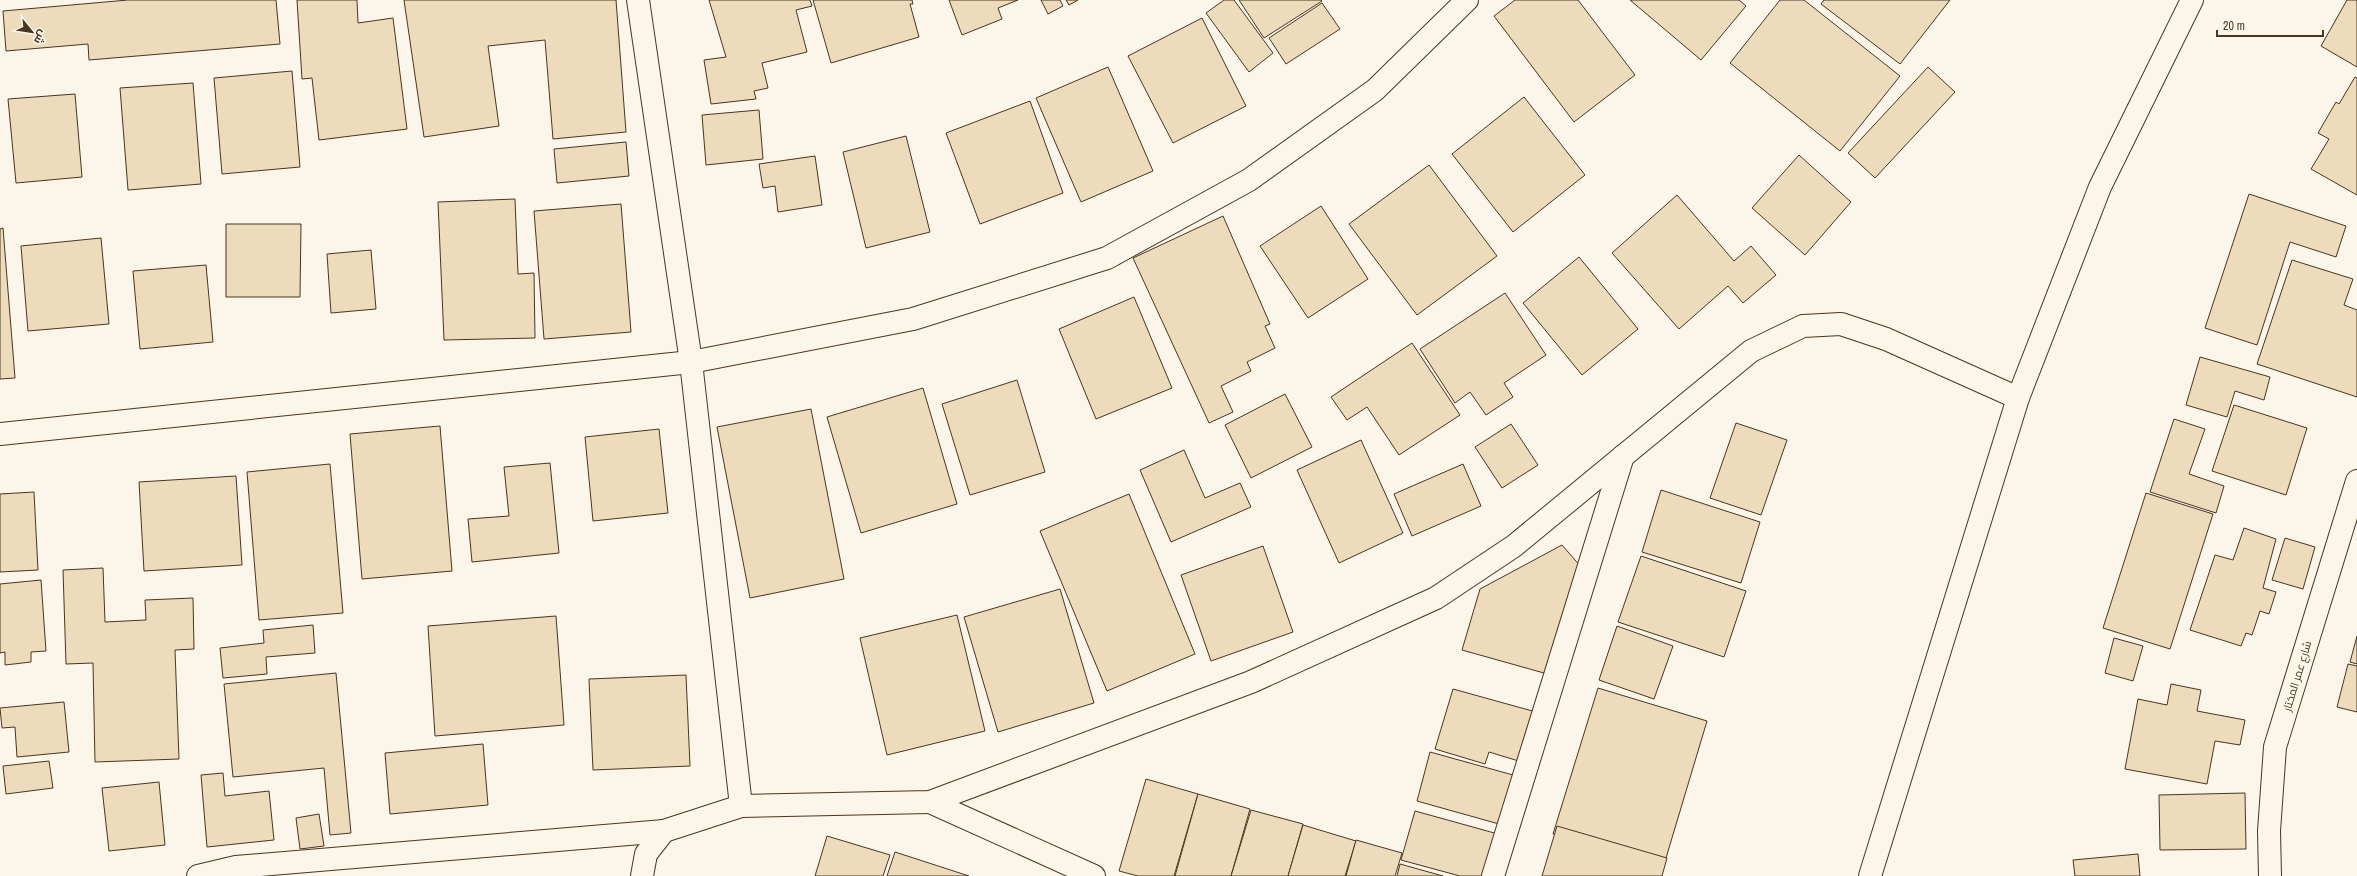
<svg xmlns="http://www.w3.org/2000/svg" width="2357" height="876" viewBox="0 0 2357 876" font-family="'Archivo Narrow',Cairo,sans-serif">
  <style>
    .building { fill: #ecdcbc; stroke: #4a3520 }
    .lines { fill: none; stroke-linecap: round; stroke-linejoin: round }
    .minor-casing { stroke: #4a3520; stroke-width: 24 }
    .major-casing { stroke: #4a3520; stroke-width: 24 }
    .minor { stroke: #fbf6e9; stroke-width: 22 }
    .major { stroke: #fbf6e9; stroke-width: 22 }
    .labels { text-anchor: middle; stroke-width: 3; stroke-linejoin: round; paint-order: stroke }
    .street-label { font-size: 11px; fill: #4a3520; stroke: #fbf6e9 }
  </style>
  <rect width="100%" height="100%" fill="#fbf6e9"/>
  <g class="building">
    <path d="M128,0H276L280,44L89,60L88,44L6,51L3,11Z"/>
    <path d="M297,0H357L358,23L393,18L407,129L319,140L312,78L302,79Z"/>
    <path d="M404,0H616L626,132L553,139L545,40L488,46L499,126L424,137Z"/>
    <path d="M709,0H810L812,6L796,10L807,52L762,63L768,88L754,91L756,99L711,104L704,60L726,57Z"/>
    <path d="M813,0H912L913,4H910L919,37L831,63Z"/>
    <path d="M949,0H1018L998,8L1002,19L962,35Z"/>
    <path d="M1041,0H1060L1063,6L1048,14Z"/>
    <path d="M1066,0H1078L1069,5Z"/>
    <path d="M1224,0H1234L1273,53L1249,72L1206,13Z"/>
    <path d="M1239,0H1321L1322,1L1264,38Z"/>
    <path d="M1515,0H1578L1635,75L1574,122L1494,16Z"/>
    <path d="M1630,0H1739L1746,6L1701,60Z"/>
    <path d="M1780,0H1804L1900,76L1840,151L1730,63Z"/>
    <path d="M1824,0H1950L1900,64L1821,4Z"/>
    <path d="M2347,0H2357V67L2321,46Z"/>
    <path d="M1322,3L1340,29L1286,64L1269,38Z"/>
    <path d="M1202,18L1246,106L1173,143L1128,56Z"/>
    <path d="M1108,67L1153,171L1081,202L1036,98Z"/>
    <path d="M1928,67L1955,92L1875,178L1848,153Z"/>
    <path d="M292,71L300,167L222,174L214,78Z"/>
    <path d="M2355,77L2357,78V195L2311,169L2329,139L2318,133L2336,102L2339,104Z"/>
    <path d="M193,83L201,184L128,190L120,88Z"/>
    <path d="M75,94L82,177L16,183L8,99Z"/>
    <path d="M1524,97L1585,175L1513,232L1452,154Z"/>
    <path d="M1030,101L1063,193L980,224L946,133Z"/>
    <path d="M759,110L763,159L706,165L702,115Z"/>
    <path d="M906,136L930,232L866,248L843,152Z"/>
    <path d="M626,142L629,176L557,183L554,149Z"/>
    <path d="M1799,155L1851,202L1805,255L1752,208Z"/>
    <path d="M815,156L822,205L778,212L775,186L763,188L759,164Z"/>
    <path d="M1429,165L1497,256L1417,315L1349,224Z"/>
    <path d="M2249,194L2346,226L2336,257L2290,242L2257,345L2205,328Z"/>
    <path d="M1677,195L1734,261L1751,246L1776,275L1743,303L1728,286L1679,329L1612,253Z"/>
    <path d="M515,199L518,274L534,273L535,338L444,340L438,202Z"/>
    <path d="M621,204L631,332L544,339L534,211Z"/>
    <path d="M1321,206L1368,279L1308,318L1260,246Z"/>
    <path d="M1223,216L1270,324L1265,326L1275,348L1247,362L1251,371L1221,386L1233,412L1209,423L1133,258Z"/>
    <path d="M226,224H301L300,297H226Z"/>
    <path d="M3,228L15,378L0,379V229Z"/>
    <path d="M101,238L109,324L28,331L21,246Z"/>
    <path d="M371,250L376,309L331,313L327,254Z"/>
    <path d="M1579,257L1638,329L1582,375L1523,303Z"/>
    <path d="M2292,260L2353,279L2344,305L2357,310V397L2257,364Z"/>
    <path d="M206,265L213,342L140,349L133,271Z"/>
    <path d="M1505,293L1546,355L1504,383L1513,397L1486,415L1470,392L1455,403L1420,349Z"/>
    <path d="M1134,297L1172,388L1096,419L1059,329Z"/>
    <path d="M1412,343L1460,415L1399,455L1367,407L1347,420L1331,397Z"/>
    <path d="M2200,357L2270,377L2264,400L2235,391L2227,417L2186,405Z"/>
    <path d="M1017,380L1045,472L970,495L942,404Z"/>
    <path d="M923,388L957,504L861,533L827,417Z"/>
    <path d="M1285,394L1312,447L1251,478L1225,425Z"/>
    <path d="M2234,405L2307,428L2286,495L2212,471Z"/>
    <path d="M811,409L844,579L750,598L717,427Z"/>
    <path d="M2174,419L2205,429L2189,474L2224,486L2216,513L2150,492Z"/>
    <path d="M1736,423L1787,440L1761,515L1710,498Z"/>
    <path d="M1511,424L1538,465L1502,488L1475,447Z"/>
    <path d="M440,426L452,571L362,579L350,434Z"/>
    <path d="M659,429L668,513L593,521L585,437Z"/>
    <path d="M1361,440L1403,533L1339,563L1297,470Z"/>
    <path d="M1184,450L1205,498L1240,483L1251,507L1171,542L1140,470Z"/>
    <path d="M550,463L559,553L472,562L468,519L509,516L504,467Z"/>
    <path d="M330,464L343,613L259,620L247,472Z"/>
    <path d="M1463,464L1481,506L1412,536L1394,494Z"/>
    <path d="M236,476L242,565L144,571L139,482Z"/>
    <path d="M1661,490L1760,522L1741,583L1642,552Z"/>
    <path d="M34,492L38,570L0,572V494Z"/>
    <path d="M2146,493L2213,514L2170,649L2103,628Z"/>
    <path d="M1129,494L1195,654L1107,691L1040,531Z"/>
    <path d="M2244,528L2276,539L2263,588L2276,592L2269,614L2260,611L2252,635L2246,633L2241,646L2190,630L2215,555L2233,560Z"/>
    <path d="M2285,538L2315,547L2303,589L2272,580Z"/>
    <path d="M1562,545L1582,568L1551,675L1462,650L1480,589Z"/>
    <path d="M1263,546L1293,632L1211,661L1181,575Z"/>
    <path d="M1641,556L1746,591L1724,657L1618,622Z"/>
    <path d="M103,568L105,622L146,620L145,600L193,598L194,649L175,650L179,759L95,762L93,663L66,664L63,570Z"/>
    <path d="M41,580L46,651L31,652V662L5,665V652L0,653V584Z"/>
    <path d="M1060,589L1094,703L998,732L964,617Z"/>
    <path d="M957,615L985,731L887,755L860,638Z"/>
    <path d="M556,616L564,725L435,736L428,626Z"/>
    <path d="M313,625L315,653L266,657L267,674L223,678L220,648L264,643L263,630Z"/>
    <path d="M1617,626L1673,646L1654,699L1599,680Z"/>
    <path d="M2357,636V664L2350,662Z"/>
    <path d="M2114,638L2143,646L2133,681L2105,673Z"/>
    <path d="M2348,664L2357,666V712L2337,707Z"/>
    <path d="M336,673L351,833L330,835L324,768L233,777L224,684Z"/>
    <path d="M686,675L690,766L593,770L589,679Z"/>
    <path d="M2171,684L2201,690L2197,711L2245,720L2240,745L2215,741L2207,784L2125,769L2138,699L2167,705Z"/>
    <path d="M1598,688L1707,721L1663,868L1553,834Z"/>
    <path d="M1453,689L1536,712L1522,762L1489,752L1485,764L1435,749Z"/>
    <path d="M64,702L69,752L17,757L15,727L2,728L0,708Z"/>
    <path d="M483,744L488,805L390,814L385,753Z"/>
    <path d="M1430,752L1513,775L1499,824L1417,801Z"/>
    <path d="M49,761L53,788L6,794L3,766Z"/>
    <path d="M223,773L225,796L269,791L274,840L207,847L201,775Z"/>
    <path d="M1146,779L1198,794L1174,876H1138L1119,871Z"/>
    <path d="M159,782L165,845L109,851L102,788Z"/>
    <path d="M2245,793L2246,849L2160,850L2159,795Z"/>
    <path d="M1198,794L1250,809L1231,876H1175Z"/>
    <path d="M1251,810L1303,824L1288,876H1231Z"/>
    <path d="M1415,811L1498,834L1486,876H1460L1401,860Z"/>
    <path d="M319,814L324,846L300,849L296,818Z"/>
    <path d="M1303,825L1356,841L1345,876H1288Z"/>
    <path d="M1557,826L1667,858L1662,876H1542Z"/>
    <path d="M827,836L890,855L883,876H815Z"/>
    <path d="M1356,840L1402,853L1395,876H1346Z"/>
    <path d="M895,852L969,876H887Z"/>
    <path d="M2138,854L2140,876H2075L2073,860Z"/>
    <path d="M1400,864L1443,876H1397Z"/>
  </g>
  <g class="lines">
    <defs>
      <g id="minor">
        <path d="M638,0L691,362L741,806"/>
        <path d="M0,434L691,362L913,319L1107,258L1249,180L1375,90L1467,0"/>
        <path d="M930,802L1094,876"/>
        <path d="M198,876L236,867L664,831L741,806L930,802L1251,682L1436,598L1514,546L1751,351L1803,326L1841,324L1886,339L2018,398"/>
        <path d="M642,876L646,854L664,831"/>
        <path d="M1493,876L1623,456"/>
        <path d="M2270,876L2269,831L2275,747L2357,481"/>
      </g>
      <path id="major" d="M1870,876L2018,398L2100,187L2192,0"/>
    </defs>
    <use href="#minor" class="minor-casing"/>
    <use href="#major" class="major-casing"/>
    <use href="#minor" class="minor"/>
    <use href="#major" class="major"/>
  </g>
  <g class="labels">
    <g class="street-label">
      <text transform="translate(2297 676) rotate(-73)" y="4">شارع عمر المختار</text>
    </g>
  </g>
  <g transform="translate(32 32) rotate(120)" stroke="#fbf6e9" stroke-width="3" paint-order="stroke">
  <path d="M0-3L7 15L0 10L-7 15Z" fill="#4a3520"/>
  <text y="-6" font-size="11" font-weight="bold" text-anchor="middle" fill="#4a3520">ش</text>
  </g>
  <path d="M2217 30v6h106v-6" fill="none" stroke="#4a3520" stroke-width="2"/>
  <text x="2223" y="30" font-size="12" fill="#4a3520" stroke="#fbf6e9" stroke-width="3" paint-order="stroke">20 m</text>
</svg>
